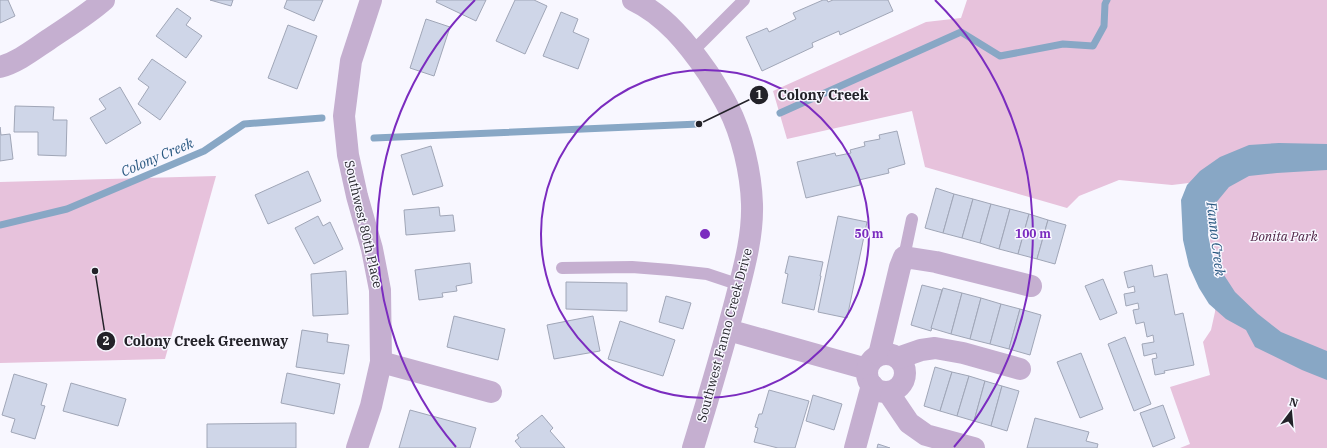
<svg xmlns="http://www.w3.org/2000/svg" width="1327" height="448" viewBox="0 0 1327 448" font-family="'IBM Plex Serif',serif">
  <style>
    .green { fill: #e7c2dc }
    .water { fill: #88a7c5 }
    .lines { fill: none; stroke-linecap: round; stroke-linejoin: round }
    .stream { stroke: #88a7c5; stroke-width: 7 }
    .building { fill: #cfd6e8; stroke: #a0a6b7 }
    .service { stroke: #c5afd0; stroke-width: 12 }
    .minor { stroke: #c5afd0; stroke-width: 22 }
    .ring { fill: none; stroke: #7b2cbf; stroke-width: 2 }
    .labels { text-anchor: middle; stroke-width: 3; stroke-linejoin: round; paint-order: stroke }
    .street-label { font-size: 13px; fill: #232229; stroke: #f8f7ff }
    .park-label { font-size: 13px; font-style: italic; fill: #4a1c3f; stroke: #f8f7ff }
    .water-label { font-size: 14px; font-style: italic; fill: #285780; stroke: #f8f7ff }
    .centre { fill: #7b2cbf; stroke: #f8f7ff; stroke-width: 2 }
    .ring-label { font-size: 12px; text-anchor: middle; font-weight: bold; fill: #7b2cbf; stroke: #f8f7ff; stroke-width: 3; stroke-linejoin: round; paint-order: stroke }
    .leader { fill: none; stroke: #232229; stroke-width: 1.5 }
    .callout-dot { fill: #232229; stroke: #f8f7ff; stroke-width: 1.5 }
    .mark-label { font-size: 12px; text-anchor: middle; font-weight: bold; fill: #fff }
    .callout-label { font-size: 14px; text-anchor: middle; font-weight: bold; fill: #232229; stroke: #f8f7ff; stroke-width: 3; stroke-linejoin: round; paint-order: stroke }
  </style>
  <rect width="100%" height="100%" fill="#f8f7ff"/>
  <g class="green">
    <path d="M967,0H1327V448H1180L1190,444L1170,387L1210,375L1203,342L1211,330L1215,312L1218,267L1210,241L1214,180L1172,185L1119,180L1079,196L1067,208L925,167L912,111L787,139L773,91L926,22L961,18Z"/>
    <path d="M216,176L165,359L0,363V182Z"/>
  </g>
  <path class="water" d="M1279,143L1327,144V170L1277,173L1249,176L1229,187L1210,210L1208,235L1213,258L1235,292L1258,314L1281,332L1327,351V380L1302,370L1255,347L1246,330L1226,319L1209,304L1199,288L1189,266L1183,240L1181,200L1187,185L1200,171L1220,157L1249,145Z"/>
  <g class="lines">
    <g class="stream">
      <path d="M780,113L961,32L1000,56L1063,44L1093,46L1104,26L1105,4L1107,0"/>
      <path d="M374,138L699,124"/>
      <path d="M0,225L67,209L204,151L244,124L322,118"/>
    </g>
  </g>
  <g class="building">
    <path d="M0,0H8L15,16L0,23Z"/>
    <path d="M210,0H233L231,6Z"/>
    <path d="M287,0H323L314,21L284,8Z"/>
    <path d="M437,0H486L476,21L436,2Z"/>
    <path d="M515,0H534L547,6L525,54L496,41Z"/>
    <path d="M823,0H827L828,2L833,0H888L893,11L840,35L839,31L812,43L813,47L762,71L746,37L767,28L769,32L796,19L793,13Z"/>
    <path d="M177,8L191,18L186,25L202,36L186,58L156,36Z"/>
    <path d="M561,12L578,19L573,32L589,39L578,69L543,56Z"/>
    <path d="M426,19L450,27L434,76L410,68Z"/>
    <path d="M288,25L317,36L297,89L268,78Z"/>
    <path d="M152,59L186,82L160,120L138,104L149,87L138,79Z"/>
    <path d="M120,87L141,123L106,144L90,118L106,109L99,99Z"/>
    <path d="M15,106L54,107L53,120H67L66,156L38,155V132H14Z"/>
    <path d="M0,127L1,135L10,134L13,159L0,161Z"/>
    <path d="M897,131L905,164L888,169L889,173L859,180L860,185L806,198L797,162L835,153L836,156L851,153L850,150L865,146L864,142L880,139L879,135Z"/>
    <path d="M431,146L443,186L413,195L401,155Z"/>
    <path d="M308,171L321,201L268,224L255,195Z"/>
    <path d="M936,188L954,194L943,233L925,228Z"/>
    <path d="M954,194L973,199L962,238L943,233Z"/>
    <path d="M973,199L991,204L980,243L962,238Z"/>
    <path d="M991,204L1010,209L999,249L980,243Z"/>
    <path d="M439,207L440,216L453,215L455,231L406,235L404,210Z"/>
    <path d="M1010,209L1029,214L1018,254L999,249Z"/>
    <path d="M1029,214L1048,220L1037,259L1018,254Z"/>
    <path d="M318,216L323,226L330,222L343,249L314,264L295,228Z"/>
    <path d="M838,216L867,222L847,318L818,312Z"/>
    <path d="M1048,220L1066,225L1055,264L1037,259Z"/>
    <path d="M789,256L823,262L820,276H821L814,310L782,303L788,274L785,273Z"/>
    <path d="M470,263L472,283L456,286L457,291L442,293L443,297L419,300L415,270Z"/>
    <path d="M1152,265L1154,277L1167,274L1175,315L1183,313L1194,365L1164,371L1165,373L1155,375L1152,359L1157,358L1156,353L1144,356L1142,344L1154,342L1153,335L1147,337L1144,322L1136,324L1133,310L1139,309L1138,303L1126,306L1124,294L1135,292L1134,286L1128,288L1124,272Z"/>
    <path d="M346,271L348,314L313,316L311,274Z"/>
    <path d="M1103,279L1117,313L1100,320L1085,286Z"/>
    <path d="M566,282L627,283V311L566,309Z"/>
    <path d="M922,285L942,290L931,331L911,325Z"/>
    <path d="M943,288L962,293L951,334L931,328Z"/>
    <path d="M962,293L981,298L970,339L951,334Z"/>
    <path d="M666,296L691,303L683,329L659,322Z"/>
    <path d="M981,298L1001,304L990,344L970,339Z"/>
    <path d="M1001,304L1020,309L1009,349L990,344Z"/>
    <path d="M1020,309L1041,315L1030,355L1009,349Z"/>
    <path d="M454,316L505,329L498,360L447,347Z"/>
    <path d="M593,316L600,351L554,359L547,325Z"/>
    <path d="M620,321L675,340L663,376L608,359Z"/>
    <path d="M302,330L328,334L327,342L349,345L344,374L296,367Z"/>
    <path d="M1125,337L1151,404L1134,411L1108,344Z"/>
    <path d="M1081,353L1103,409L1080,418L1057,362Z"/>
    <path d="M935,367L952,372L940,411L924,406Z"/>
    <path d="M952,372L969,376L957,416L940,411Z"/>
    <path d="M287,373L340,384L334,414L281,403Z"/>
    <path d="M14,374L47,384L41,405L45,406L35,439L11,432L15,419L2,415Z"/>
    <path d="M969,376L985,381L974,421L957,416Z"/>
    <path d="M985,381L1002,386L991,426L974,421Z"/>
    <path d="M71,383L126,399L118,426L63,411Z"/>
    <path d="M1002,386L1019,391L1007,431L991,426Z"/>
    <path d="M769,390L809,401L795,448H778L754,442L758,428L755,427L759,414H762Z"/>
    <path d="M813,395L842,404L834,430L806,421Z"/>
    <path d="M1163,405L1175,438L1153,447L1140,413Z"/>
    <path d="M410,410L476,428L470,448H399Z"/>
    <path d="M542,415L553,428L550,431L565,448H521L515,441L519,438L517,435Z"/>
    <path d="M1035,418L1089,432L1086,441L1098,444L1097,448H1027Z"/>
    <path d="M296,423V448H207V424Z"/>
    <path d="M878,444L890,448H877Z"/>
  </g>
  <g class="lines">
    <g class="service">
      <path d="M693,51L744,0"/>
      <path d="M904,257L912,219"/>
      <path d="M562,268L632,267L670,270L707,274L740,285"/>
    </g>
    <g class="minor">
      <path d="M633,0C665,15 688,44 708,73C715,84 722,95 728,107C742,134 751,173 752,204C753,236 744,268 736,299C723,349 708,399 693,448"/>
      <path d="M0,67C18,62 33,50 48,40C67,27 87,15 104,0"/>
      <path d="M728,330L867,369"/>
      <circle cx="886" cy="373" r="19"/>
      <path d="M879,355L900,267L904,257L936,262L1031,286"/>
      <path d="M898,358L921,350L935,348L963,353L1020,369"/>
      <path d="M381,362L491,392"/>
      <path d="M888,392L909,423L926,435L974,448"/>
      <path d="M357,448L371,406L381,362L380,290L372,249L357,196L348,155L344,116L351,61L371,0"/>
      <path d="M855,448L872,385"/>
    </g>
  </g>
  <g class="ring">
    <circle cx="705" cy="234" r="164"/>
    <path d="M456 447A328 328 0 0 1 475 0M935 0A328 328 0 0 1 954 447"/>
  </g>
  <g class="labels">
    <g class="street-label">
      <text transform="translate(364 224) rotate(77)" y="5">Southwest 80th Place</text>
      <text transform="translate(724 335) rotate(-75)" y="5">Southwest Fanno Creek Drive</text>
    </g>
    <g class="park-label">
      <text x="1284" y="241">Bonita Park</text>
    </g>
    <g class="water-label">
      <text transform="translate(157 157) rotate(-23)" y="5">Colony Creek</text>
      <text transform="translate(1216 239) rotate(83)" y="5">Fanno Creek</text>
    </g>
  </g>
  <circle cx="705" cy="234" r="6" class="centre"/>
  <g class="ring-label">
    <text x="869" y="238">50 m</text>
    <text x="1033" y="238">100 m</text>
  </g>
  <path class="leader" d="M699 124L759 95M95 271L106 341"/>
  <g class="callout-dot">
    <circle cx="699" cy="124" r="4"/>
    <circle cx="95" cy="271" r="4"/>
    <circle cx="759" cy="95" r="10"/>
    <circle cx="106" cy="341" r="10"/>
  </g>
  <g class="mark-label">
    <text x="759" y="99">1</text>
    <text x="106" y="345">2</text>
  </g>
  <g class="callout-label">
    <text x="823" y="100">Colony Creek</text>
    <text x="206" y="346">Colony Creek Greenway</text>
  </g>
  <g transform="translate(1291 412) rotate(16)" stroke="#f8f7ff" stroke-width="3" paint-order="stroke">
  <path d="M0-3L7 15L0 10L-7 15Z" fill="#232229"/>
  <text y="-6" font-size="11" font-weight="bold" text-anchor="middle" fill="#232229">N</text>
  </g>
</svg>
